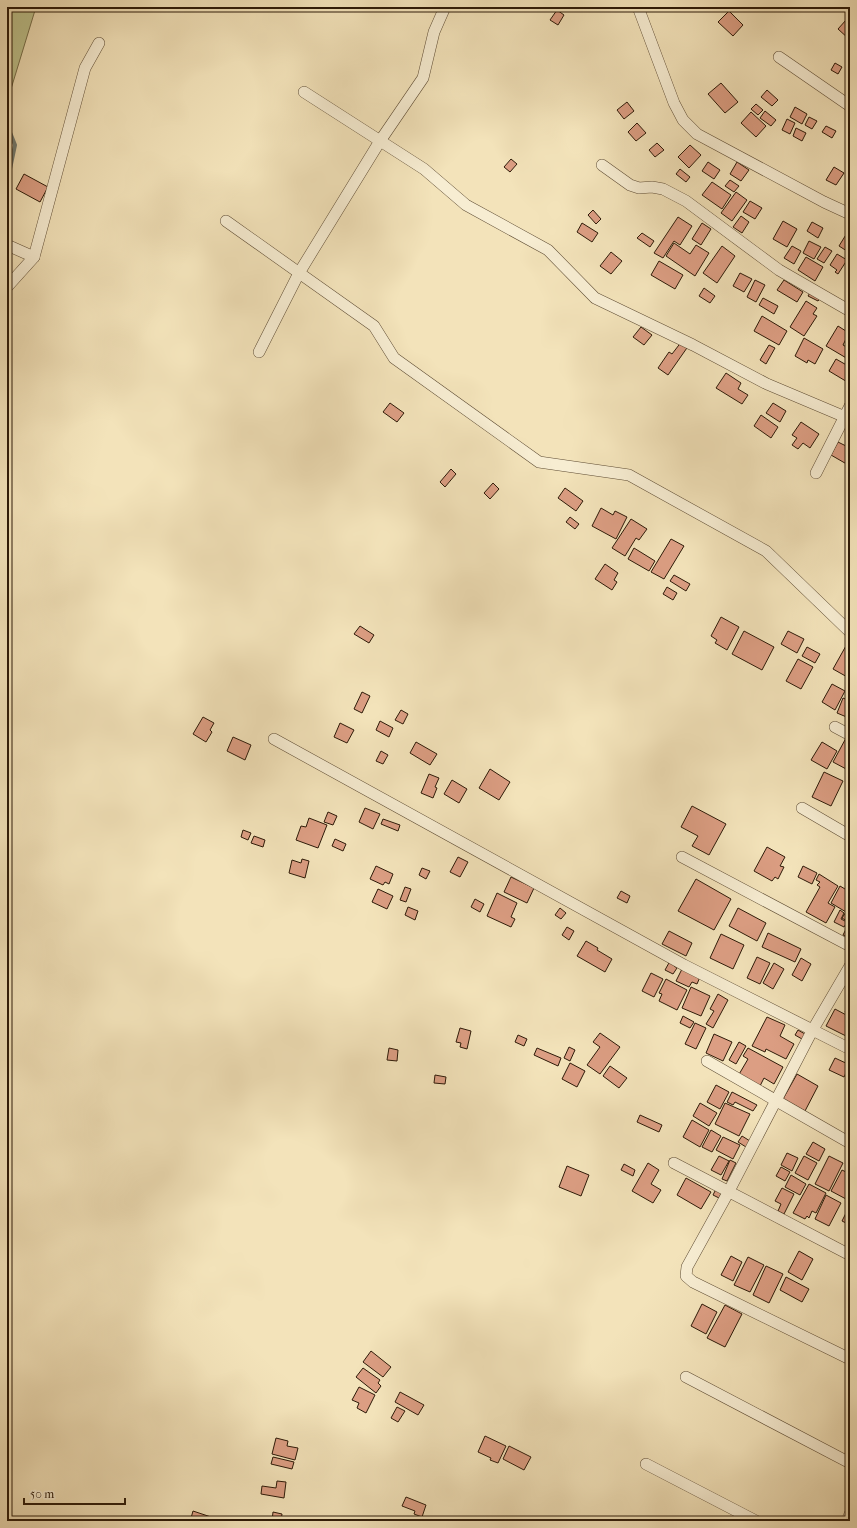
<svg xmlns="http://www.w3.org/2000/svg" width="857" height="1528" viewBox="0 0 857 1528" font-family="'IM FELL French Canon',serif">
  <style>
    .green { fill: #bec38d; stroke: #766e4a }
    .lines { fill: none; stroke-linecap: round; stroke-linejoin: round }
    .stream { stroke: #717b72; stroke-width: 4 }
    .building { fill: #dc9e83; stroke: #2d1a08 }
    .minor-casing { stroke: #5e4c34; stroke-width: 12 }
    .minor { stroke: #f7edd2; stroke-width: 11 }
  </style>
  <rect width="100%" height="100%" fill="#f3e3ba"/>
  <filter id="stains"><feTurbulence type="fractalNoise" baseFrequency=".005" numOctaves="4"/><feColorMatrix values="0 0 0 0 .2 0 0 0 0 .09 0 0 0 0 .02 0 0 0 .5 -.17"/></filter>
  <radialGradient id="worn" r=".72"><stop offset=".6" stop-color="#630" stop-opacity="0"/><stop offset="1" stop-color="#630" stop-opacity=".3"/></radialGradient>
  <path class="green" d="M7,7H36L7,102Z"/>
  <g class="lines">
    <path class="stream" d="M7,125L15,145L7,183"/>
  </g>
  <g class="building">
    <path d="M557,10L564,15L558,25L550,20Z"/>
    <path d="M729,11L743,25L733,36L718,22Z"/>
    <path d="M846,20L850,24V37L849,39L838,29Z"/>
    <path d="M835,63L842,67L838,74L831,70Z"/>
    <path d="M721,83L738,102L725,113L708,94Z"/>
    <path d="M767,90L778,100L772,106L761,97Z"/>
    <path d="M627,102L634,111L624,119L617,110Z"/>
    <path d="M756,104L763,110L758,115L751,109Z"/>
    <path d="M795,107L807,114L802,124L790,117Z"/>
    <path d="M765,111L776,120L771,126L760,118Z"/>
    <path d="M751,112L766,126L756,137L741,123Z"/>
    <path d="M809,117L817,121L812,129L805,125Z"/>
    <path d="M787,119L795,123L790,134L782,130Z"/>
    <path d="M637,123L646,133L636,141L628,132Z"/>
    <path d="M826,126L836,131L832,138L822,132Z"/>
    <path d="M796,128L806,133L802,141L793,136Z"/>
    <path d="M657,143L664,150L655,157L649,150Z"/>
    <path d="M690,145L701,155L689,168L678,157Z"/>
    <path d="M511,159L517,164L510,172L504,167Z"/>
    <path d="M708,162L720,170L714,179L702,171Z"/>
    <path d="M737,162L749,170L741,181L730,174Z"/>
    <path d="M834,167L844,173L836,185L826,180Z"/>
    <path d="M680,169L690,177L686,182L676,174Z"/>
    <path d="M24,174L48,187L40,202L16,189Z"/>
    <path d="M730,180L739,186L734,192L725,186Z"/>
    <path d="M712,182L731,195L722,209L702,195Z"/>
    <path d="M736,192L747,200L732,221L721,213Z"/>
    <path d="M750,201L762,208L755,219L743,212Z"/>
    <path d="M593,210L601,219L596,224L588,215Z"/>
    <path d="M741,216L749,222L742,233L733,227Z"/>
    <path d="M678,217L692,226L680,245L674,241L663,258L654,253Z"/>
    <path d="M783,221L797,229L787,247L773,239Z"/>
    <path d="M812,222L823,228L818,238L807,231Z"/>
    <path d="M582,223L598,233L592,242L577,232Z"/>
    <path d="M702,223L711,229L701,245L692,239Z"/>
    <path d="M642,233L654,241L650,247L637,238Z"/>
    <path d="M847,233L850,235V253L839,246Z"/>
    <path d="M809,241L821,247L814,259L803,253Z"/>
    <path d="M674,243L690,254L696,245L709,253L695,276L666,256Z"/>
    <path d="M722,246L735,256L717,283L703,273Z"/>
    <path d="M792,246L801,251L794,264L784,258Z"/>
    <path d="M825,247L832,251L824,263L817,259Z"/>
    <path d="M611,252L622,261L611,274L600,266Z"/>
    <path d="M837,254L847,260L838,274L835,272L837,270L830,265Z"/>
    <path d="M806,257L823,267L815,281L798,270Z"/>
    <path d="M659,261L683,275L675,289L651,275Z"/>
    <path d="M740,273L752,279L744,292L733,286Z"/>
    <path d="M755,280L765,285L756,302L747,297Z"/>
    <path d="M784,280L803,292L797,302L777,290Z"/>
    <path d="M704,288L715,296L710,303L699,296Z"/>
    <path d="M811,291L821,297L818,301L808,296Z"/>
    <path d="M763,298L778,306L774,314L759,305Z"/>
    <path d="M806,301L817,308L813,314L817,316L804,336L790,327Z"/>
    <path d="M762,316L787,331L779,345L754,331Z"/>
    <path d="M838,326L849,333L843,345L850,349V356L848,359L826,346Z"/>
    <path d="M641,327L652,335L644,345L633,337Z"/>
    <path d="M804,338L823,349L815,364L808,360L807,363L795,356Z"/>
    <path d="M682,341L689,345L668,375L658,368L669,352L672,354Z"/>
    <path d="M769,345L775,348L766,364L760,360Z"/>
    <path d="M836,359L850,367L849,383L829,371Z"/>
    <path d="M726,373L741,383L738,389L748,395L742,404L716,388Z"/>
    <path d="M390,403L404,413L397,422L383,412Z"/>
    <path d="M773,403L786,411L780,422L766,413Z"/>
    <path d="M761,415L778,427L771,438L754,426Z"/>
    <path d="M801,422L819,434L810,448L803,443L798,449L792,445L797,438L792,435Z"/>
    <path d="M838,442L850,448V466L831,455Z"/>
    <path d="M451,469L456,474L445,487L440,482Z"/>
    <path d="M493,483L499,489L490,499L484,493Z"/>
    <path d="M565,488L583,501L576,511L558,498Z"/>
    <path d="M601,508L613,515L615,511L627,517L616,539L592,526Z"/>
    <path d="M570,517L579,524L575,529L566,522Z"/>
    <path d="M631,519L647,529L639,540L636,538L625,556L612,548Z"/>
    <path d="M671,539L684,546L664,579L651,572Z"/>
    <path d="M634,548L655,561L649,571L628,559Z"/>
    <path d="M605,564L618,573L614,580L617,582L612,590L595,579Z"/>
    <path d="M674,575L690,584L686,591L670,581Z"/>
    <path d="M667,587L677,593L673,600L663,594Z"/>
    <path d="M721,617L739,627L727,650L715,643L717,640L711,636Z"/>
    <path d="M360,626L374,635L369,643L354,634Z"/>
    <path d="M744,631L774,647L762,670L732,654Z"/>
    <path d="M788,631L804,639L797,653L781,644Z"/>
    <path d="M847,644L850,646L849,678L833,669Z"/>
    <path d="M807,647L820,654L815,663L802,656Z"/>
    <path d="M798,659L813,667L801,689L786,681Z"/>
    <path d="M832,684L845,691L835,710L822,702Z"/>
    <path d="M362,692L370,696L362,713L354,709Z"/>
    <path d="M843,698L850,701L849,718L837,713Z"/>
    <path d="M401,710L408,714L403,724L395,720Z"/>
    <path d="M203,717L214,723L210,730L212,732L206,742L193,734Z"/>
    <path d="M380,721L393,728L389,737L376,730Z"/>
    <path d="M340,723L354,730L347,743L334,737Z"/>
    <path d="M233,737L251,745L245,760L227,751Z"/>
    <path d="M846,738L850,740V766L848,770L833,762Z"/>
    <path d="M416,742L437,754L430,765L410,753Z"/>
    <path d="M822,742L837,751L827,769L811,760Z"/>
    <path d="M381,751L388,755L383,764L376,761Z"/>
    <path d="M490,769L510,782L499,800L479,788Z"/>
    <path d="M824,772L843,781L831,806L812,797Z"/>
    <path d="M429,774L439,778L435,787L437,788L433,798L421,793Z"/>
    <path d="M452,780L467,789L459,803L444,794Z"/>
    <path d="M692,806L726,824L709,855L692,846L698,836L681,827Z"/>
    <path d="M365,808L380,814L373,829L359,822Z"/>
    <path d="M328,812L337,816L333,825L324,822Z"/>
    <path d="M309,818L327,825L318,848L296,840L301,826L306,827Z"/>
    <path d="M383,819L400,825L398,831L381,824Z"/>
    <path d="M243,830L251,833L248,840L241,837Z"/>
    <path d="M254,836L265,840L263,847L251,843Z"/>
    <path d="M335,839L346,844L343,851L332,846Z"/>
    <path d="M767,847L785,857L780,866L784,867L778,879L775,877L772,881L754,871Z"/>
    <path d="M458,857L468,862L460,877L450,872Z"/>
    <path d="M302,859L309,861L305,878L289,873L292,860L301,863Z"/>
    <path d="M376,866L393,874L389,884L385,882L383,885L370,879Z"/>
    <path d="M803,866L817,873L812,884L798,877Z"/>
    <path d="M422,868L430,871L426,879L419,875Z"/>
    <path d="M819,874L838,886L828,903L835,907L826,923L806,912L820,887L817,885L820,882L816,880Z"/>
    <path d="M850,875V886L846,884Z"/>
    <path d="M511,877L534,888L527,903L504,892Z"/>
    <path d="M696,879L731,899L714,930L678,911Z"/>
    <path d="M840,886L850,892V923L842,918L846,912L831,903Z"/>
    <path d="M405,887L411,889L406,902L400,900Z"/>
    <path d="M378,889L393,896L387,909L372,902Z"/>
    <path d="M621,891L630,896L627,903L617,898Z"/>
    <path d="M497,893L517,903L511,917L515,919L511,927L487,916Z"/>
    <path d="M475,899L484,904L480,912L471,907Z"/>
    <path d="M408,907L418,911L415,920L405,915Z"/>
    <path d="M560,908L566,913L561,919L555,915Z"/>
    <path d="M738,908L766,923L757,941L729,926Z"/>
    <path d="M840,910L844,913L841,919L847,922L844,927L834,922Z"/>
    <path d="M567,927L574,931L569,940L562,935Z"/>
    <path d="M847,927L850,928V938L843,935Z"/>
    <path d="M669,931L692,943L686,956L662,944Z"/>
    <path d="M768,933L801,949L795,962L762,947Z"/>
    <path d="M721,934L744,945L733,969L710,958Z"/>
    <path d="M586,941L598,948L597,950L612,959L605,972L577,956Z"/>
    <path d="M757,957L770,963L760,984L747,978Z"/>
    <path d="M801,958L811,964L802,981L792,975Z"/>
    <path d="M670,961L675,964L674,966L677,968L673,974L665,970Z"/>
    <path d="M774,963L784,969L773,989L763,983Z"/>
    <path d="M682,969L700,977L697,984L692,982L689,987L676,981Z"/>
    <path d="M651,973L663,979L654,997L642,991Z"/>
    <path d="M666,979L687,990L677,1010L659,1001L662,994L659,993Z"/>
    <path d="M691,987L710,996L701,1016L682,1008Z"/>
    <path d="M718,994L728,1000L713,1028L706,1024L714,1011L710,1009Z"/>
    <path d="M850,1003V1014L845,1012Z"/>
    <path d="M835,1009L850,1017V1038L826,1026Z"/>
    <path d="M683,1016L694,1022L690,1028L680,1023Z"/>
    <path d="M767,1017L785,1025L780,1036L794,1044L786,1059L766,1049L765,1052L752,1046Z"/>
    <path d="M695,1023L706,1028L696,1049L685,1044Z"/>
    <path d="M460,1028L471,1031L467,1049L460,1047L461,1043L456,1042Z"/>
    <path d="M798,1030L805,1034L802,1039L795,1035Z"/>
    <path d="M600,1033L620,1047L600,1074L587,1065L600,1047L593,1042Z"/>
    <path d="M714,1034L732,1042L723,1061L706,1053Z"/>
    <path d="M518,1035L527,1039L524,1046L515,1042Z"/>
    <path d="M739,1042L746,1046L736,1064L729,1060Z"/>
    <path d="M569,1047L575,1050L570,1061L564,1058Z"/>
    <path d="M389,1048L398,1050L397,1061L387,1060Z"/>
    <path d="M537,1048L561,1058L558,1066L534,1055Z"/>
    <path d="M748,1048L783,1067L774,1084L764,1078L759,1088L738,1076L748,1059L743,1056Z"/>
    <path d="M835,1058L850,1065L844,1077L829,1070Z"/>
    <path d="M570,1063L585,1071L577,1087L562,1079Z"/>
    <path d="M610,1066L627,1078L619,1088L603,1076Z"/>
    <path d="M797,1074L818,1086L805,1111L783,1099Z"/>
    <path d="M435,1075L446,1077L445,1084L434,1083Z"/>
    <path d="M716,1085L729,1092L720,1109L707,1102Z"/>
    <path d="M732,1092L757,1105L753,1111L735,1102L733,1105L727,1102Z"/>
    <path d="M700,1103L717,1113L709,1126L693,1116Z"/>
    <path d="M725,1103L750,1114L739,1136L715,1124Z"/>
    <path d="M640,1115L662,1125L659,1132L637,1122Z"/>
    <path d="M692,1120L709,1130L700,1147L683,1137Z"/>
    <path d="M711,1130L721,1136L712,1152L702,1147Z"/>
    <path d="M742,1136L750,1141L746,1147L738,1142Z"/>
    <path d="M723,1137L740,1145L733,1159L716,1150Z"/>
    <path d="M813,1142L825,1149L819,1161L806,1154Z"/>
    <path d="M787,1153L798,1158L792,1171L781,1165Z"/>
    <path d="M719,1156L729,1161L721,1175L711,1170Z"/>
    <path d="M804,1156L817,1163L808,1180L795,1173Z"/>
    <path d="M829,1156L843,1163L829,1191L815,1184Z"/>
    <path d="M730,1160L736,1163L727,1181L722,1179Z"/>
    <path d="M648,1163L659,1170L651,1184L661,1190L653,1203L632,1191Z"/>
    <path d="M624,1164L635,1170L633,1176L621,1170Z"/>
    <path d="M567,1166L589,1175L581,1196L559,1187Z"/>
    <path d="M781,1167L790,1172L785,1181L776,1176Z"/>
    <path d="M842,1170L850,1174V1192L846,1199L831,1191Z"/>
    <path d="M791,1175L806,1184L800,1195L785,1187Z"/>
    <path d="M686,1178L711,1192L701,1209L677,1195Z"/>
    <path d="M809,1184L826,1193L816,1213L812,1211L809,1218L807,1216L805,1219L793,1213Z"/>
    <path d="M782,1188L794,1194L784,1214L778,1211L781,1204L775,1201Z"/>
    <path d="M716,1189L722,1192L719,1198L713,1195Z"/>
    <path d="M826,1195L841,1203L829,1226L815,1219Z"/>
    <path d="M847,1211L850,1212V1225L842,1221Z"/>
    <path d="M799,1251L813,1259L802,1280L788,1272Z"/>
    <path d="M731,1256L742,1262L733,1281L721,1275Z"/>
    <path d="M748,1257L764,1265L750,1292L734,1285Z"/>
    <path d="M766,1266L783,1274L769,1303L753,1295Z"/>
    <path d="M786,1277L809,1289L802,1302L780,1290Z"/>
    <path d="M702,1304L717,1312L706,1334L691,1326Z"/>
    <path d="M725,1305L742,1314L725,1347L707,1338Z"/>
    <path d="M371,1351L391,1367L383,1377L363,1362Z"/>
    <path d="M363,1368L380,1380L378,1383L381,1386L376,1393L356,1377Z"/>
    <path d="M359,1387L375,1395L366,1413L357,1408L359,1403L352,1400Z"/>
    <path d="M400,1392L424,1405L418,1415L395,1402Z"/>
    <path d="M397,1407L405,1411L398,1422L391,1418Z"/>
    <path d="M485,1436L506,1446L498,1463L490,1460L491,1458L478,1452Z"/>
    <path d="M276,1438L288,1441L287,1446L298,1448L295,1460L272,1454Z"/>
    <path d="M509,1446L531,1457L524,1470L503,1459Z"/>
    <path d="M273,1457L294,1462L292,1469L271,1464Z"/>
    <path d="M277,1481L286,1482L284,1498L261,1494L262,1486L276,1488Z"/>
    <path d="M406,1497L426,1505L422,1517L414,1514L415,1511L402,1506Z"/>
    <path d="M193,1511L214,1518L213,1521H200L191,1518Z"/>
    <path d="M273,1512L282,1514L281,1521H272Z"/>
  </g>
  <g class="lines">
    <defs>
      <g id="minor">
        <path d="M638,7L674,103L683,120L697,134L824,202L850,214"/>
        <path d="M779,57L850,106"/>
        <path d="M304,92L424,169L466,205L548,250L595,298L693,345L767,384L850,419"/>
        <path d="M602,165L630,185L639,188L652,187L663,189L686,201L779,270L850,311"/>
        <path d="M226,221L374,326L394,358L539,462L629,475L766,551L850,632"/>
        <path d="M7,245L34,257"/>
        <path d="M7,287L34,257L85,68L99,43"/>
        <path d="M259,352L299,273L380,141L423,78L434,32L445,7"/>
        <path d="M816,473L850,406"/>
        <path d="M835,727L850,735"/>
        <path d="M274,739L684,965L850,1049"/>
        <path d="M802,808L850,836"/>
        <path d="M682,857L850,946"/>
        <path d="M850,966L812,1031L729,1191L687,1267L686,1276L693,1282L850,1359"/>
        <path d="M707,1061L850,1143"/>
        <path d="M674,1163L850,1255"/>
        <path d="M686,1377L850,1463"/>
        <path d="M646,1464L756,1521"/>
        <path d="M847,1521L850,1514"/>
      </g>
    </defs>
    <use href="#minor" class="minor-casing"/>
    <use href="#minor" class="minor"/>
  </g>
  <rect width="857" height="1528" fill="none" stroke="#f3e3ba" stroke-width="24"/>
  <rect x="8" y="8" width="841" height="1512" fill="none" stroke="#2d1a08" stroke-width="2"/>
  <rect x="12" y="12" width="833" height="1504" fill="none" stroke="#2d1a08"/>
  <path d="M24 1498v6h101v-6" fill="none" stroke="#2d1a08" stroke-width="2"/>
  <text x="30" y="1498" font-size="12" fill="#2d1a08" stroke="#f7edd2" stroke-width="3" paint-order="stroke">50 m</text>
  <rect width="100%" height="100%" filter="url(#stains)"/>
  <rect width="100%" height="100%" fill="url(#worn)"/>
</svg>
